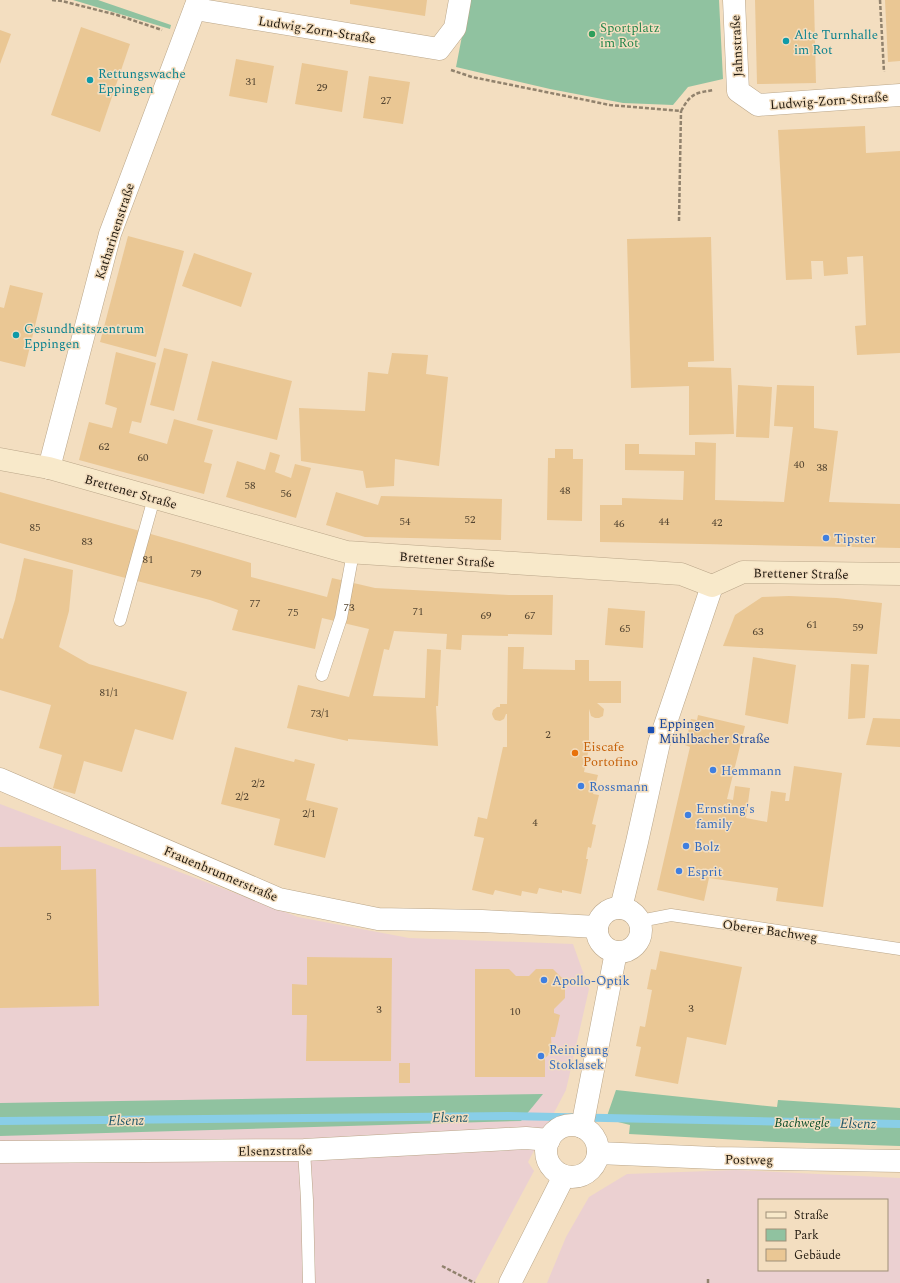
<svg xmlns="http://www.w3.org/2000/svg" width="900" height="1283" viewBox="0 0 900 1283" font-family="Spectral,serif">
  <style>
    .commercial { fill: #ebd0d1; fill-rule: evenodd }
    .green { fill: #90c2a0 }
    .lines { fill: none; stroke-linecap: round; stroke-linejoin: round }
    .stream { stroke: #89cee7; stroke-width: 8 }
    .building { fill: #eac794 }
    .lane-casing { stroke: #baa689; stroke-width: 13 }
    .street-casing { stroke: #baa689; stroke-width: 23 }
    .secondary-casing { stroke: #baa689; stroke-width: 23 }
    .path { stroke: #91826d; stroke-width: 2.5; stroke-dasharray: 4 2; stroke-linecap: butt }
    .lane { stroke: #fff; stroke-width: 12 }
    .street { stroke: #fff; stroke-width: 22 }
    .secondary { stroke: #f8e9ca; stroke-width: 22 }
    .leisure-dot { fill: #2e9e5b; stroke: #f3dec0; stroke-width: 1.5 }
    .culture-dot { fill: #0f9aa8; stroke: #f3dec0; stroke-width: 1.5 }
    .shop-dot { fill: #3f7fe0; stroke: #f3dec0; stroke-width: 1.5 }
    .transit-dot { fill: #1a4fb4; stroke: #f3dec0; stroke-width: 1.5 }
    .food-dot { fill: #e8710a; stroke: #f3dec0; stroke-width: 1.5 }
    .labels { text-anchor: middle; stroke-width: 3; stroke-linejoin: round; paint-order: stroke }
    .number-label { font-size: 11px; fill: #534430 }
    .leisure-label { font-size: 13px; fill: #27864d; stroke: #f3dec0; text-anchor: start }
    .street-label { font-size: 13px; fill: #21190e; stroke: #f3dec0 }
    .culture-label { font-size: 13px; fill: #0d838f; stroke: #f3dec0; text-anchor: start }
    .shop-label { font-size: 13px; fill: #366cbe; stroke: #f3dec0; text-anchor: start }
    .transit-label { font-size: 13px; fill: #164399; stroke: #f3dec0; text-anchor: start }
    .food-label { font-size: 13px; fill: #c56008; stroke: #f3dec0; text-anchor: start }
    .park-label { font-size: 13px; font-style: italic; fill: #0b4d2b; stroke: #f3dec0 }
    .water-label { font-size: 14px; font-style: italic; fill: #1d5567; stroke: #f3dec0 }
  </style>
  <rect width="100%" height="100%" fill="#f3dec0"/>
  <g class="commercial">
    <path d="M0,804L298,917L409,938L573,944L589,989L566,1090L528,1162L534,1171L474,1283H0Z"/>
    <path d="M736,1170L900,1178V1283H547L566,1237L589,1197L627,1174ZM759,1200H887V1270H759Z"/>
  </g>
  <g class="green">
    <path d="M73,0H98L171,25L170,29Z"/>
    <path d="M469,0H719L723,79L688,87L673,105L623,103L550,89L456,67Z"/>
    <path d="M616,1090L777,1107L778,1100L900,1108V1146L776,1142L629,1134L630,1125L606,1119Z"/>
    <path d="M543,1094L521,1121L0,1136V1103Z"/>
  </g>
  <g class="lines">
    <path class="stream" d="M0,1121L508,1116L900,1124"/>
  </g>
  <g class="building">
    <path d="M350,0H427L425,16L350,4Z"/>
    <path d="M755,0H814L816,83L757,84Z"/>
    <path d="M885,0H900V61L888,62Z"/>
    <path d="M81,27L130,44L100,132L51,115Z"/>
    <path d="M0,30L11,34L0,64Z"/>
    <path d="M236,59L274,66L267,103L229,96Z"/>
    <path d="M302,63L348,71L342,112L295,104Z"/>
    <path d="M369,76L410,82L403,124L363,118Z"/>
    <path d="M865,126L866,153L900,151V353L857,355L855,326L866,325L863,256L847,257L848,274L824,276L823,261H811L812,279L786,280L778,130Z"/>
    <path d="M128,236L184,251L156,357L100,342Z"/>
    <path d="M711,237L714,361L688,362V367L731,368L734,434L689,435V386L631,388L627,239Z"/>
    <path d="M194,253L252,273L241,307L182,286Z"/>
    <path d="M10,285L43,293L25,367L0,361V307L4,308Z"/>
    <path d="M164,348L188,354L174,411L150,405Z"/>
    <path d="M116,352L156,363L141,423L132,421L129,433L167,444L174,419L213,430L204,462L212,464L204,494L79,460L89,422L112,428L117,408L105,404Z"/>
    <path d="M392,353L428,355L426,374L448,377L439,466L395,459L394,486L366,488L363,471L301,461L299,408L365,411L368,372L388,374Z"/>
    <path d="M212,361L292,381L277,440L197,420Z"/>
    <path d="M738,385L772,387L769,438L736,437Z"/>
    <path d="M777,385L814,386V428L838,431L829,502L900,504V548L600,542V505H622V498L683,500L684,471L625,470V444H639V454L695,455V442L716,443L715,500L784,502L793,427L774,426Z"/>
    <path d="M555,449H573V459H583L582,521L547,520L548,458H555Z"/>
    <path d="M270,452L280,455L275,472L291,478L295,464L311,468L296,518L226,497L237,461L265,470Z"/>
    <path d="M0,492L183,543L251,563V577L327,597L332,578L375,588L509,595H553L552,635L508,634V636L462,635L461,650L446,649L447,634L394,631L389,650L384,649L373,696L425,698L427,649L441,650L438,706H436L438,746L348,739V741L287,728L298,685L349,697L369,629L322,618L315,649L232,630L238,610L210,600L114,575L0,543Z"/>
    <path d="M336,492L378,505L381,496L502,499L501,540L365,537L326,525Z"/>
    <path d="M24,558L73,570L69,611L59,647L89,664L187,692L173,740L135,729L122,772L84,761L75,794L53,788L62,755L39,748L51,705L0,690V638L3,639L15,600Z"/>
    <path d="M789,596L837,598L882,603L877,654L723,646L735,615L762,597Z"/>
    <path d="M608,608L645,611L643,648L605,645Z"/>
    <path d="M508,647H524L523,669L575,670V660H589V681H621V703H597L604,709L603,716L599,718H595L591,716L589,709V748L584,772L598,775L593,794L599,795L592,824L596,825L591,848L588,847L586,859H588L581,894L562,890V893L539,888L537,894L522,891L521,896L495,890L493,895L472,890L484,838L474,836L478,817L487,819L503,747H507V714H506L504,719L500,721L495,720L493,717L492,714L493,710L497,707H500V704H507Z"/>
    <path d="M753,657L796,665L788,724L745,715Z"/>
    <path d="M851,664L869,665L865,718L848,719Z"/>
    <path d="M698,715L745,726L727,799L733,800L735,786L750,788L746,818L767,822L771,791L786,793L785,801H789L794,766L842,773L823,907L776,901L778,888L709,878L704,901L657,890L690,747L685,745L691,719L697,720Z"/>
    <path d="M873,718L900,719V747L866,745Z"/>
    <path d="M235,747L294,762L295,759L315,764L306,800L338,808L325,858L274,845L280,819L221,804Z"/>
    <path d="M61,846V870L96,869L99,1006L0,1008V847Z"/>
    <path d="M660,951L742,967L726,1045L687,1037L678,1084L635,1076L641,1047L636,1046L640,1026L645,1027L652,990L647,989L651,969L656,970Z"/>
    <path d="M307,957L392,958L391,1061H306L307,1015H292V984L307,985Z"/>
    <path d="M475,969H509L516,976H529L536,969H553L565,981V998L554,1009V1013L560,1015L555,1037H551L552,1052L545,1058V1077H475Z"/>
    <rect x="399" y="1063" width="11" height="20"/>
  </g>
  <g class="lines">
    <defs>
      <g id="lane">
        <path d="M120,620L154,498"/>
        <path d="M322,675L341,618L353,553"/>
        <path d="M640,921L671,915L900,949"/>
        <path d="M304,1150L307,1200L309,1283"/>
      </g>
      <g id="street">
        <path d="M734,0L738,91L758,105L900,95"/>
        <path d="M195,9L439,49L455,28L460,0"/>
        <path d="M49,468L110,234L198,0"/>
        <path d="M0,779L279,899L378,919L482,921L597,927"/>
        <path d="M621,908L637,842L659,743L712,586"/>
        <circle cx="619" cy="930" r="22"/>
        <circle cx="572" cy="1151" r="26"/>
        <path d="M582,1127L616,952"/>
        <path d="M0,1152L304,1150L526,1138L549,1140"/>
        <path d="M598,1153L715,1158L900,1161"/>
        <path d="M510,1283L564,1176"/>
      </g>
      <path id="secondary" d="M0,459L49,468L347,552L681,574L712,586L743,572L900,574"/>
    </defs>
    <use href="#lane" class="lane-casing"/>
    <use href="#street" class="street-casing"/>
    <use href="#secondary" class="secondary-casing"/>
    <g class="path">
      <path d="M52,0L62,1L117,15L162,30"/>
      <path d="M880,0L884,72"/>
      <path d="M451,70L472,77L610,105L681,111C691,93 695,93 714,90"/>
      <path d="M679,221L681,111"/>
      <path d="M442,1266L475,1283"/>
      <path d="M708,1283V1277"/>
    </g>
    <use href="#lane" class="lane"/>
    <use href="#street" class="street"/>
    <use href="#secondary" class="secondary"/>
  </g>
  <circle class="leisure-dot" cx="592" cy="34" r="4"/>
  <g class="culture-dot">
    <circle cx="786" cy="41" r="4"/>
    <circle cx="90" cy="80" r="4"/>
    <circle cx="16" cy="335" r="4"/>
  </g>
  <g class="shop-dot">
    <circle cx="826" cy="538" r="4"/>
    <circle cx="713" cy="770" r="4"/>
    <circle cx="581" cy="786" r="4"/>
    <circle cx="688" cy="815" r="4"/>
    <circle cx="686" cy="846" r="4"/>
    <circle cx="679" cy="871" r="4"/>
    <circle cx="544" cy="980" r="4"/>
    <circle cx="541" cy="1056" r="4"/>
  </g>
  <rect class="transit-dot" x="647" y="726" width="8" height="8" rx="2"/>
  <circle class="food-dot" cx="575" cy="753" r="4"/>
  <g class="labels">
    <g class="number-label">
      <text x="251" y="85">31</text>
      <text x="322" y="91">29</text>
      <text x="386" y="104">27</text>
      <text x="104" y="450">62</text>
      <text x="143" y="461">60</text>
      <text x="799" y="468">40</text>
      <text x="822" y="471">38</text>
      <text x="250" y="489">58</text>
      <text x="565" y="494">48</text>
      <text x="286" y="497">56</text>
      <text x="470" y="523">52</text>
      <text x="405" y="525">54</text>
      <text x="664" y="525">44</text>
      <text x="717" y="526">42</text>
      <text x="619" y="527">46</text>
      <text x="35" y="531">85</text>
      <text x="87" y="545">83</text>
      <text x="148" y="563">81</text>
      <text x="196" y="577">79</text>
      <text x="255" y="607">77</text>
      <text x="349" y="611">73</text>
      <text x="418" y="615">71</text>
      <text x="293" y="616">75</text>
      <text x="486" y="619">69</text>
      <text x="530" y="619">67</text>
      <text x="812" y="628">61</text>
      <text x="858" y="631">59</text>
      <text x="625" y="632">65</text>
      <text x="758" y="635">63</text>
      <text x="109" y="696">81/1</text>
      <text x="320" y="717">73/1</text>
      <text x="548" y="738">2</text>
      <text x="258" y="787">2/2</text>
      <text x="242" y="800">2/2</text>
      <text x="309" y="817">2/1</text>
      <text x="535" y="826">4</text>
      <text x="49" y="920">5</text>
      <text x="691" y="1012">3</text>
      <text x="379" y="1013">3</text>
      <text x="515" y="1015">10</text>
    </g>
    <g class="leisure-label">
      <text x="600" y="32">Sportplatz<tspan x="600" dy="15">im Rot</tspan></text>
    </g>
    <g class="street-label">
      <text transform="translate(317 29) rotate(9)" y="5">Ludwig-Zorn-Straße</text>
      <text transform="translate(736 46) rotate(-93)" y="5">Jahnstraße</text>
      <text transform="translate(829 100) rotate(-4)" y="5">Ludwig-Zorn-Straße</text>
      <text transform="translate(114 231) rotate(-72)" y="5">Katharinenstraße</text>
      <text transform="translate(131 491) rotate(16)" y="5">Brettener Straße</text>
      <text transform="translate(447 559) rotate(4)" y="5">Brettener Straße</text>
      <text transform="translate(801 573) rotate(1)" y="5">Brettener Straße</text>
      <text transform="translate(221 873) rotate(23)" y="5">Frauenbrunnerstraße</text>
      <text transform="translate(770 930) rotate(8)" y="5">Oberer Bachweg</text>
      <text transform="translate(275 1150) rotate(-1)" y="5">Elsenzstraße</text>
      <text transform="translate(749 1159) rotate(1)" y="5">Postweg</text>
    </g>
    <g class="culture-label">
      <text x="794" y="39">Alte Turnhalle<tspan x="794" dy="15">im Rot</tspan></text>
      <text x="98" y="78">Rettungswache<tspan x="98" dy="15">Eppingen</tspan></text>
      <text x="24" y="333">Gesundheitszentrum<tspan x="24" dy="15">Eppingen</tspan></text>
    </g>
    <g class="shop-label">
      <text x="834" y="543">Tipster</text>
      <text x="721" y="775">Hemmann</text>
      <text x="589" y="791">Rossmann</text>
      <text x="696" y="813">Ernsting's<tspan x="696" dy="15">family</tspan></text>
      <text x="694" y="851">Bolz</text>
      <text x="687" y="876">Esprit</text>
      <text x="552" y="985">Apollo-Optik</text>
      <text x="549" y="1054">Reinigung<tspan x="549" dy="15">Stoklasek</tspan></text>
    </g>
    <g class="transit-label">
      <text x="659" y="728">Eppingen<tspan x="659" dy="15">Mühlbacher Straße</tspan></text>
    </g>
    <g class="food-label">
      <text x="583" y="751">Eiscafe<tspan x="583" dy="15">Portofino</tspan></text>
    </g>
    <g class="park-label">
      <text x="802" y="1127">Bachwegle</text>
    </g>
    <g class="water-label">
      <text transform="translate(450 1117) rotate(-1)" y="5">Elsenz</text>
      <text transform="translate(126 1120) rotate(-1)" y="5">Elsenz</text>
      <text transform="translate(858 1123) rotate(1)" y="5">Elsenz</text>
    </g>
  </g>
  <rect x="758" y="1199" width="130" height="72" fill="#f3dec0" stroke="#9f8f79"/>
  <rect x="766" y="1212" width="20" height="6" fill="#f8e9ca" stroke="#9f8f79"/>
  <text x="794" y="1219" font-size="12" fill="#21190e">Straße</text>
  <rect x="766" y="1229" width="20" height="12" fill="#90c2a0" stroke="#9f8f79"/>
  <text x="794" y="1239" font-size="12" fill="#21190e">Park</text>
  <rect x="766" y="1249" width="20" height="12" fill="#eac794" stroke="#9f8f79"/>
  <text x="794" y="1259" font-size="12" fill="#21190e">Gebäude</text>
</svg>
